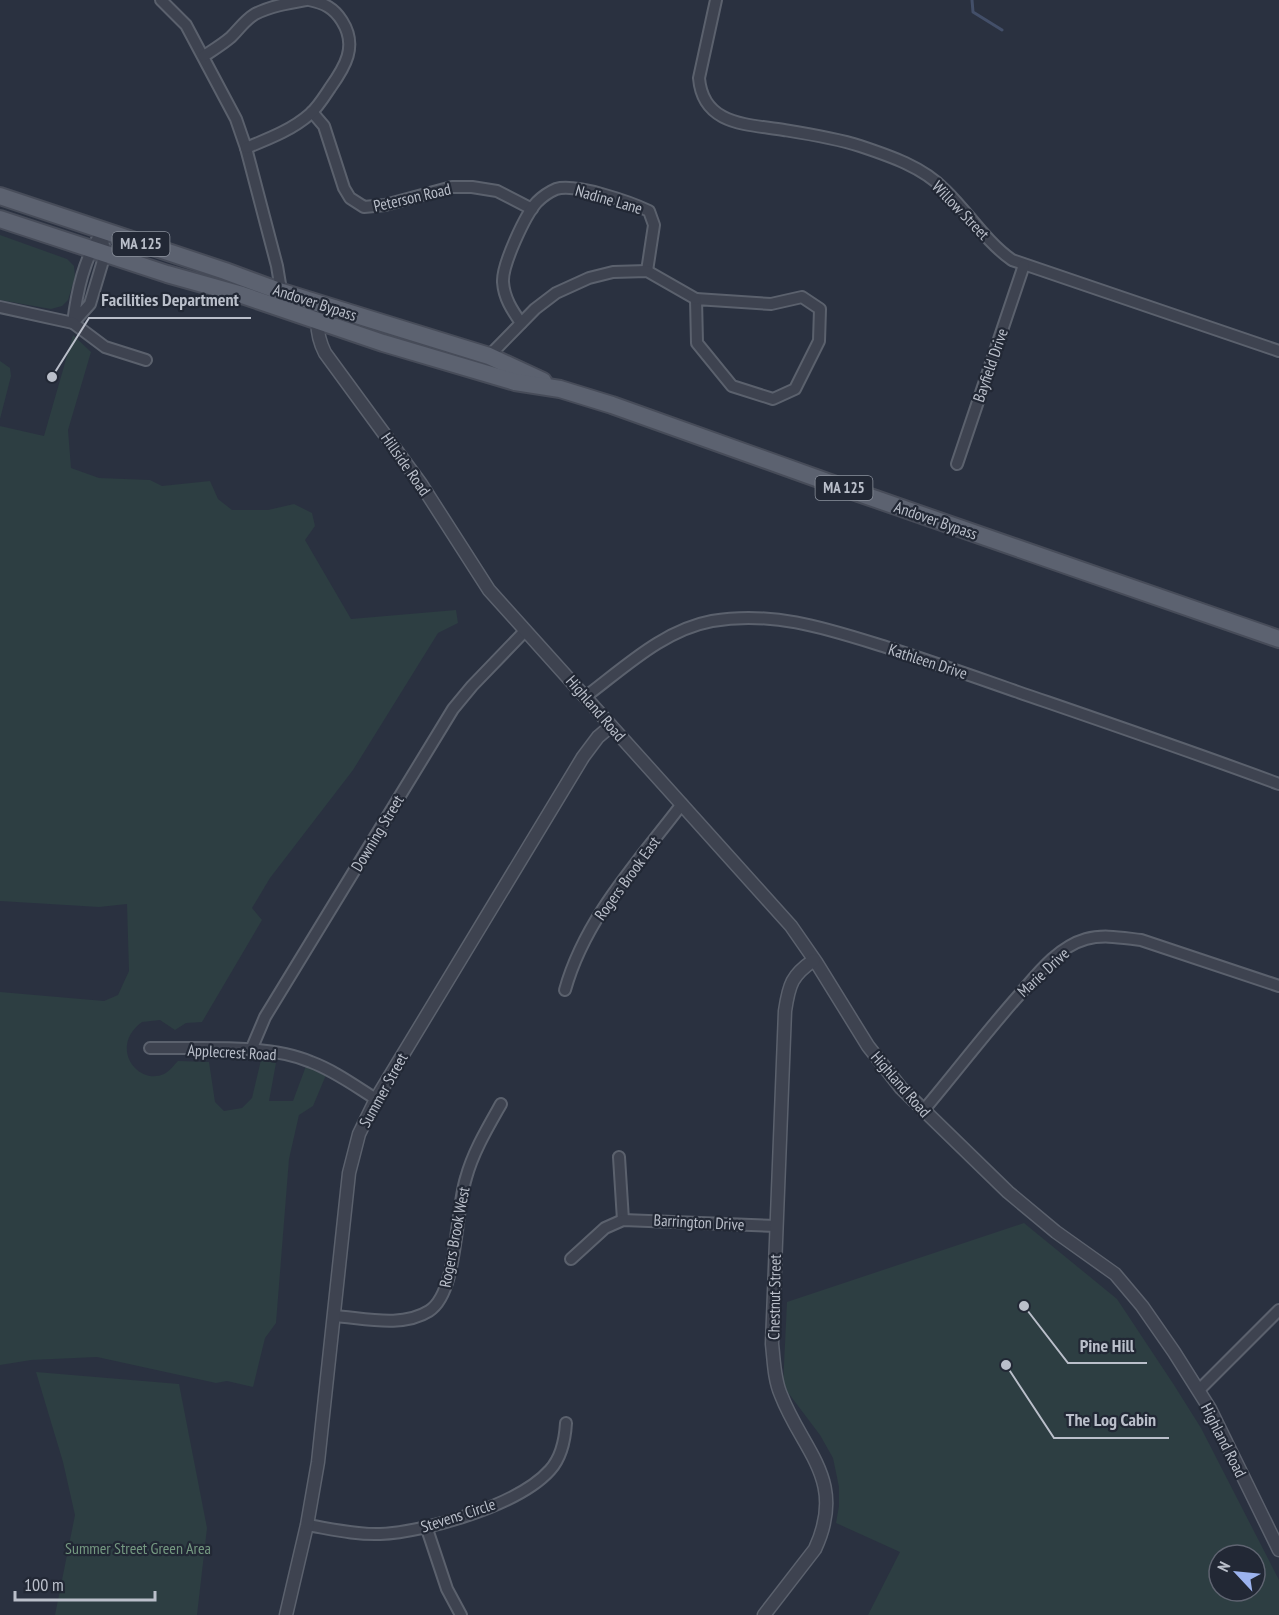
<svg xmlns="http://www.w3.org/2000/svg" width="1279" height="1615" viewBox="0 0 1279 1615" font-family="'PT Sans Narrow',sans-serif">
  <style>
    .green { fill: #2d3e42; fill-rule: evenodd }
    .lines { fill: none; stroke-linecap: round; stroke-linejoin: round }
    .stream { stroke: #434f69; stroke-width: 3 }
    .minor-casing { stroke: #5b616d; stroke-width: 14 }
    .tertiary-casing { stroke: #5b616d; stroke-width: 15 }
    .primary-casing { stroke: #474c59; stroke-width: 20 }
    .minor { stroke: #3e4350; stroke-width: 10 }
    .tertiary { stroke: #3e4350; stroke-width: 12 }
    .primary { stroke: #5c6270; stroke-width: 16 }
    .labels { text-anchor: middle; stroke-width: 4.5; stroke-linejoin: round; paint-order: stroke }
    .shield { fill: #222835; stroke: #8c929d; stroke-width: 1.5 }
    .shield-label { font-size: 15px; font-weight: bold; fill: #babfca }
    .street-label { font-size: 16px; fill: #babfca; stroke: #222835 }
    .park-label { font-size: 16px; fill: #749880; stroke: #222835 }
    .leader { fill: none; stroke: #babfca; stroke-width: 2 }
    .callout-dot { fill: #babfca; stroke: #222835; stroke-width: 2 }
    .callout-label { font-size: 18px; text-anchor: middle; font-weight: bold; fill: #babfca; stroke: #222835; stroke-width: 4.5; stroke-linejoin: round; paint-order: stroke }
  </style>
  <rect width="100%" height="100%" fill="#2a3140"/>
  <g class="green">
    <path d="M0,235L67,259L74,266L75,277L68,300L62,306L51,309L0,300Z"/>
    <path d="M73,335L91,352L68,430L71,468L99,478L150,480L162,486L210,481L218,499L232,510H268L294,504L312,513L315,526L305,540L351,619L456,610L458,623L438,633L353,770L270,878L252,908L262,920L202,1022L186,1023L175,1030L160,1020L142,1022C108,1047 138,1086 164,1074C170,1071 174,1065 178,1061L209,1062L215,1102L224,1111L242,1108L252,1098L261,1060L276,1063L269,1101H293L306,1066L326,1075L313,1106L299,1115L289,1159L276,1323L265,1338L253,1387L227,1381L216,1383L97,1357L31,1360L0,1365V992L104,1001L118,995L129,971L127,904L99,907L0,901V426L44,436Z"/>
    <path d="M0,361L10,368L11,376L0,419Z"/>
    <path d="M1024,1223L1117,1299L1174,1385L1201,1428L1279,1580V1615H868L900,1552L836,1523L839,1506V1487L833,1458L820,1435L783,1386L787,1302ZM1219,1555H1255V1591H1219Z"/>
    <path d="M36,1372L179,1384L207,1528L197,1615H55L75,1515L63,1462Z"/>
  </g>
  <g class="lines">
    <path class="stream" d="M972,0L973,12L1002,30"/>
    <defs>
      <g id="minor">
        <path d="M161,0L186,25L236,119L246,148L277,266L282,296"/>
        <path d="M716,0L699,78C703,126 748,124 784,130C809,134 835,138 860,146C890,156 923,167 945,190C968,212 985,241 1012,260L1279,351"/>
        <path d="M204,56C213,50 223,44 231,37C239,29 245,20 255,14C271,6 289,3 306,0"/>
        <path d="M312,112L324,126L344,188L350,198L364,207L385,205L452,187H472L497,191L532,209"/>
        <path d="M246,148C268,139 292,130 310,114C318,107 324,97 330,88C345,67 358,46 342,21C334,8 324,3 309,0"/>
        <path d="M102,231L105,254L90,304L73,323C77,291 84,259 102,231Z"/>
        <path d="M802,297L820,309L819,341L795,389L773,399L732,386L697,343L696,299L771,304Z"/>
        <path d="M0,307L73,323L105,347L146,360"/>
        <path d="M521,323C512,310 504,298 503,282C502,265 525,215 537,202C542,197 549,192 556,189C576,183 630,202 649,211L654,225L647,271"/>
        <path d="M489,356L535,309L556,293L589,278L613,272L647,271L696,299"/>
        <path d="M957,464L1024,265"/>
        <path d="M585,697C624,668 663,630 712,621C775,610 831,630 889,648C933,662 975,677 1018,692C1105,722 1193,752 1279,784"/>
        <path d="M565,990C585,918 638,862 682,804"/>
        <path d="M150,1048C198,1049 266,1043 311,1062C335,1071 355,1086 376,1099"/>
        <path d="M251,1050L265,1017L453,709L472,686L525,631"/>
        <path d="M923,1111C956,1072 986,1032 1020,994C1038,973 1058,947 1086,939C1104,934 1123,938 1141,940L1279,986"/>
        <path d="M619,1157L623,1220"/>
        <path d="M571,1259L605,1228L623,1220L776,1226"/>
        <path d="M334,1316C364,1318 402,1328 429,1311C458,1293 455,1212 466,1178C473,1152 488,1127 501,1104"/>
        <path d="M1199,1390L1279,1310"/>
        <path d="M307,1525C331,1529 356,1535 380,1534C426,1532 519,1505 550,1470C561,1458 565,1440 566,1423"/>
        <path d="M426,1526L447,1589L461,1615"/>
      </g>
      <g id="tertiary">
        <path d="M318,314C316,328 319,341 325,353L421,484L489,590L791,926L816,962L868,1046L901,1088L1008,1192L1056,1232L1115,1274L1142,1306L1174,1352L1210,1409L1279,1550"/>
        <path d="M286,1615L307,1525L318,1462L349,1173L359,1134L376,1099L583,757L598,737L611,726"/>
        <path d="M764,1615L815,1549C847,1480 803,1452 781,1395C774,1379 774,1361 772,1344L785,1011C789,984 792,975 814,960"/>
      </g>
      <g id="primary">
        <path d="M0,196L225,271L282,292L489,356L543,381"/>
        <path d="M0,219L167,274L242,295L383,343L515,382L560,389L612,405L847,489L1279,639"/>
      </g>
    </defs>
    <use href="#minor" class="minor-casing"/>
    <use href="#tertiary" class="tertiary-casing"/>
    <use href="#primary" class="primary-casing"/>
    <use href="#minor" class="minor"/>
    <use href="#tertiary" class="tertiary"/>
    <use href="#primary" class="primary"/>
  </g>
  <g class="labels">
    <g class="shield">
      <rect x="112.5" y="232" width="57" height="24" rx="4.5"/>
      <rect x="815.5" y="476" width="57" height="24" rx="4.5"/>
    </g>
    <g class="shield-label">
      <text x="141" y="249">MA 125</text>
      <text x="844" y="493">MA 125</text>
    </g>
    <g class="street-label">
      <text transform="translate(412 197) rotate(-13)" y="6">Peterson Road</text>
      <text transform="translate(609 199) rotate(16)" y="6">Nadine Lane</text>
      <text transform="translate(961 210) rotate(46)" y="6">Willow Street</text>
      <text transform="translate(315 302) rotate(18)" y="6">Andover Bypass</text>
      <text transform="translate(990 365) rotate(-71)" y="6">Bayfield Drive</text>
      <text transform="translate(406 464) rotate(55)" y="6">Hillside Road</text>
      <text transform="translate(936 520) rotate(19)" y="6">Andover Bypass</text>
      <text transform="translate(928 661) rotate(18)" y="6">Kathleen Drive</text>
      <text transform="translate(596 708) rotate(49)" y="6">Highland Road</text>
      <text transform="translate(377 833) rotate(-59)" y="6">Downing Street</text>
      <text transform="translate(627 878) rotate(-54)" y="6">Rogers Brook East</text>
      <text transform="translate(1043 972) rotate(-43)" y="6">Marie Drive</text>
      <text transform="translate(232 1052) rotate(3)" y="6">Applecrest Road</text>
      <text transform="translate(901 1084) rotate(49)" y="6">Highland Road</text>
      <text transform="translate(383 1090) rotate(-61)" y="6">Summer Street</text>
      <text transform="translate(699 1222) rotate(3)" y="6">Barrington Drive</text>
      <text transform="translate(454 1237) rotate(-79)" y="6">Rogers Brook West</text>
      <text transform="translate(774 1297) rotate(-89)" y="6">Chestnut Street</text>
      <text transform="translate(1224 1440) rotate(63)" y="6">Highland Road</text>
      <text transform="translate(458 1515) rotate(-18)" y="6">Stevens Circle</text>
    </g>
    <g class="park-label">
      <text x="138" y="1554">Summer Street Green Area</text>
    </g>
  </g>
  <path class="leader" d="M52 377L89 318H251M1024 1306L1068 1363H1147M1006 1365L1054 1438H1169"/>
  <g class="callout-dot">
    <circle cx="52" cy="377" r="6"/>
    <circle cx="1024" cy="1306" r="6"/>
    <circle cx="1006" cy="1365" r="6"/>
  </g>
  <g class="callout-label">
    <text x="170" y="306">Facilities Department</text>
    <text x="1107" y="1352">Pine Hill</text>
    <text x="1111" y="1426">The Log Cabin</text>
  </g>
  <g transform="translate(1237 1573) rotate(296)"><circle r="28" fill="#222835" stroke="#5f6471" stroke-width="1.5"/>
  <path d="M0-4.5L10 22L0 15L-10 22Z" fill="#9cb3ee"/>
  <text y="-9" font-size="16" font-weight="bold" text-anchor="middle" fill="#babfca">N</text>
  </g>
  <path d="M15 1591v9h140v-9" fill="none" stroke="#babfca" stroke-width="3"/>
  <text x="24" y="1591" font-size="18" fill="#babfca" stroke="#222835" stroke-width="4.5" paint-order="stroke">100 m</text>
</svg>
